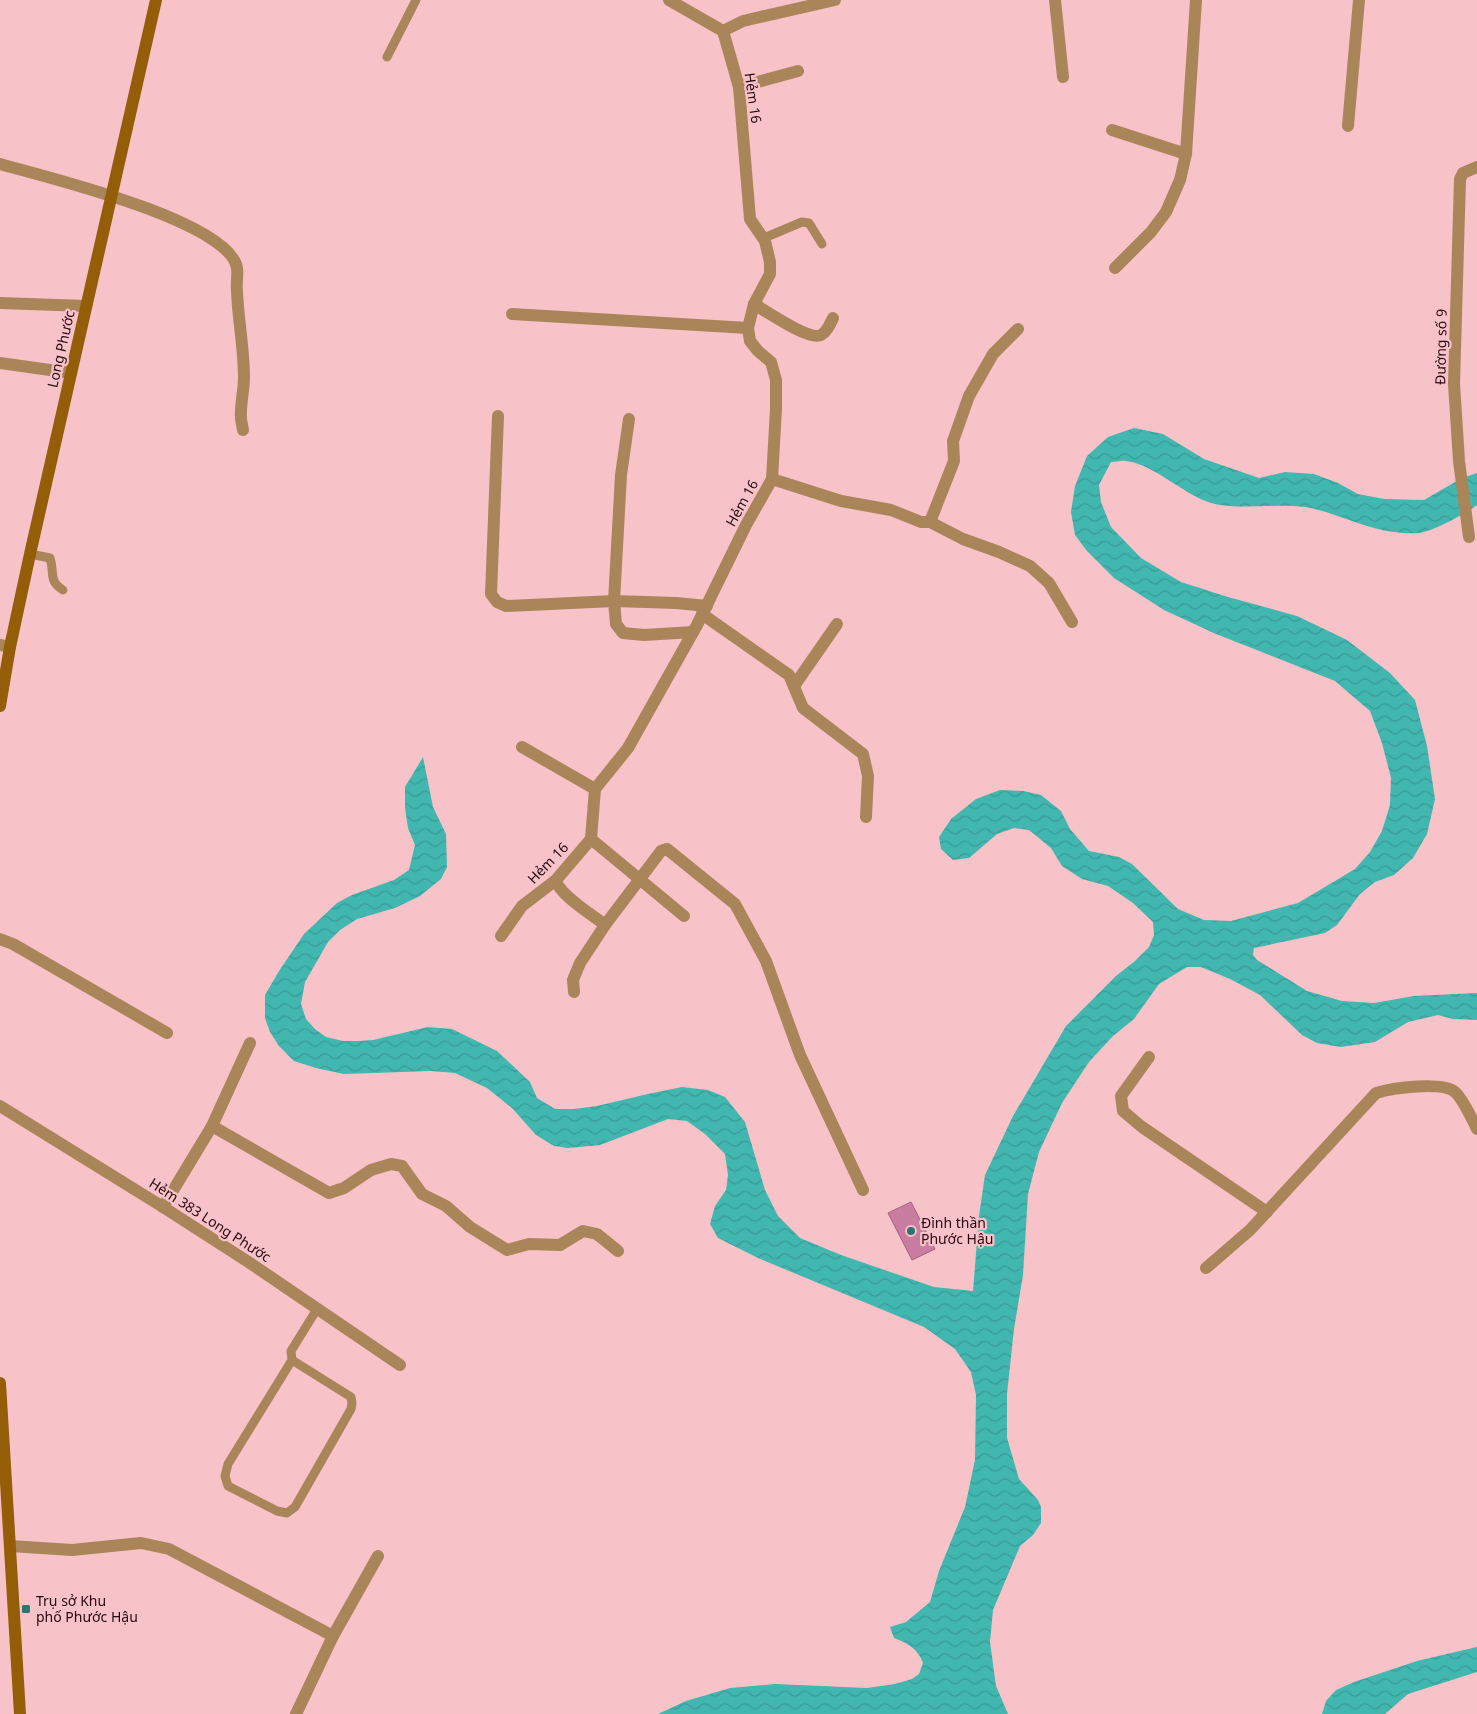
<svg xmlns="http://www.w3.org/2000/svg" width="1477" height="1714" viewBox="0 0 1477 1714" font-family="'Noto Sans',sans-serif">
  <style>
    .water { fill: url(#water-waves) }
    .building { fill: #c87da1; stroke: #a75f83 }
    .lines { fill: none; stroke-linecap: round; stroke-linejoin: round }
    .lane { stroke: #aa855a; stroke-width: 9 }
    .street { stroke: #aa855a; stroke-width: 12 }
    .secondary { stroke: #945e08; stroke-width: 12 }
    .poi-dot { fill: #2c7571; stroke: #f8c2c9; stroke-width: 2 }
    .labels { text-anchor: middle; stroke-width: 4.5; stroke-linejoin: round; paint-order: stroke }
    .street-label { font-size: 14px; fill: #280910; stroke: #f8c2c9 }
    .poi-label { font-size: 14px; fill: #280910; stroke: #f8c2c9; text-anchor: start }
  </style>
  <defs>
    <pattern id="water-waves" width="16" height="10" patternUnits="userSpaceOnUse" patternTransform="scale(1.25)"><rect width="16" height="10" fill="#41b7b0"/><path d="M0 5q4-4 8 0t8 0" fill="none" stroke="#399c96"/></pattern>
  </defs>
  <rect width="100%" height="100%" fill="#f8c2c9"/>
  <g class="water">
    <path d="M1134,428L1163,434L1204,459L1259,478L1285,472L1314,474L1338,483L1358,494L1384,499L1424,500L1462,478L1477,473V505C1465,514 1434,531 1419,533C1405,534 1388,532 1374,528C1352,522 1329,511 1305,507C1276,503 1244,510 1215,504C1185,497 1155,464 1126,461C1121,460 1116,462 1111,462L1099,485L1101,502L1111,527L1141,558L1181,582L1228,597L1297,616L1347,640L1390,673L1415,700L1427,746L1435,799L1427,834L1413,858L1394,875L1375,882L1360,894L1337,925L1325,933L1254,948L1253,955L1257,960L1307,991L1342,1001L1374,1003L1414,996L1477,993V1020L1453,1019L1438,1015L1408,1022L1375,1042L1341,1047L1317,1043L1302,1035L1260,995L1230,979L1201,967H1187L1159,984L1134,1019L1113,1036L1089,1062L1062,1103L1039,1152L1028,1194L1023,1275L1014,1329L1007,1394V1438L1019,1479L1038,1500L1041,1507V1523L1033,1535L1020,1546L993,1610L990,1642L996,1686L1008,1714H658L686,1701L730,1688L775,1684L867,1688L895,1684L912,1679L919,1674L923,1663C918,1649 908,1643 894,1638L890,1627L906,1622L930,1602L939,1571L965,1507L975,1460L976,1395L971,1372L955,1349L924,1327L758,1258L718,1238L710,1224L715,1206L726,1190L728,1175L725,1154L705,1134L687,1121L668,1119L600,1145L568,1148L554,1146L536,1135L512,1108L487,1088L455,1073L431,1071L344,1074L316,1068L294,1061L279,1046L270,1032L265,1018V995L279,971L304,934L337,903L352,895L394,880L409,870L415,845L408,828L405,808V787L423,757L433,807L446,834L447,867L441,879L420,896L395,908L357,919L340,930L328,942L305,982L301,1004L306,1019L315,1029L326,1037L343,1041H358L373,1040L428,1027L452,1029L497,1051L530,1082L537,1098L555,1109H574L597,1106L648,1094L682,1087L708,1090L725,1097L745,1122L765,1190L778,1216L800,1238L841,1255L934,1287L973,1291L979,1216L985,1175L1013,1116L1066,1026L1116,976L1135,961L1149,947L1154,935L1153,922L1133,903L1108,886L1082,879L1062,866L1051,848L1029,830L1014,828L997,834L969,858L953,860L941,849L939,837L951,819L976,799L1000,790L1023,791L1041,795L1061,811L1070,829L1089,851L1119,857L1132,864L1178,909L1204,920L1231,921L1298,903L1355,869L1370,852L1382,831L1390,805L1391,778L1382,743L1370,711L1335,681L1216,634L1164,610L1114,578L1087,551L1075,535L1071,512L1075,486L1087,456L1108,437Z"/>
    <path d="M1477,1647V1672L1408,1694L1385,1714H1322L1326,1701L1336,1690L1354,1682L1417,1661Z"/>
  </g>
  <path class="building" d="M911,1202L935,1249L912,1260L888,1213Z"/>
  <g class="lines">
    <g class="lane">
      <path d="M387,57L416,0"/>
      <path d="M764,238L802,222L809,223L822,244"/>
      <path d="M30,554L50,558C55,573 48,581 63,590"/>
      <path d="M292,1360L351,1397L352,1403L351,1409L295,1507L287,1513L277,1511L228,1486L225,1476L228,1464L292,1360L291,1351L317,1309"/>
    </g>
    <g class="street">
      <path d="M669,0L723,31"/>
      <path d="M1055,0L1063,77"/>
      <path d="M723,31L743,21L835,0"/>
      <path d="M739,87L798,71"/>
      <path d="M1348,126L1359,0"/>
      <path d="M1112,130L1186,154"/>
      <path d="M0,164C43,176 230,221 237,268C238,276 236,283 237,291C238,320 244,348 244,378C244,389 241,400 241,412C240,418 242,424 243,430"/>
      <path d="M1115,268L1151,232L1166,212L1180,180L1186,154L1196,0"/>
      <path d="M0,303L86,306"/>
      <path d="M754,304C766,311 809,341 821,335C827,332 830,324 833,318"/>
      <path d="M512,314L748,328"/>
      <path d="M0,363L71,373"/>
      <path d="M498,416L491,594L497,602L506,606L614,601L676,603L707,606"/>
      <path d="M629,419L621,475L614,601L616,624L623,633L644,635L693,632"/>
      <path d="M772,479L841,501L891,510L921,522H930L954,461L953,441L969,396L993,354L1018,329"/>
      <path d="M930,522L963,539L999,552L1030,566L1049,583L1072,622"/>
      <path d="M1469,537L1459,461L1454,384L1460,179L1463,173L1477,167"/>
      <path d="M702,614L789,675L803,708L863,754L868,776L866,817"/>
      <path d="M0,645L10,647"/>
      <path d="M794,686L837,624"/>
      <path d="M522,747L595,789"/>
      <path d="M591,839L684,916"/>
      <path d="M556,880C558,894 594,916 605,925"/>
      <path d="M501,936L522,906L556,880L591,839L595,789L628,748L697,625L746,525L772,479L776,409V380L771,362L758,351L750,341L748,328L754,304L770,274V262L765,241L750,219L739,87L723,31"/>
      <path d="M0,939L13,944L167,1033"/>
      <path d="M574,992L573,980L580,963L605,925L661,851L667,849L735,904L766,961L800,1055L863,1190"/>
      <path d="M1149,1057L1121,1096L1123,1111L1142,1127L1267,1212"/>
      <path d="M0,1106L163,1207L250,1263L400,1365"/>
      <path d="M212,1126L329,1193L344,1188L371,1170L391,1164L402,1166L422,1194L446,1206L470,1227L507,1250L529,1244L560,1245L583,1231L597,1234L618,1251"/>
      <path d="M163,1207L212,1126L250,1043"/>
      <path d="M1206,1268L1250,1230L1376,1093C1392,1088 1442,1081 1455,1092C1463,1099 1472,1119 1477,1129"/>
      <path d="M10,1546L72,1550L141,1543L169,1549L333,1636L378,1556"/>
      <path d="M296,1714L333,1636"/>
    </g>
    <g class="secondary">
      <path d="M0,706L10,647L30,554L156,0"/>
      <path d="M0,1383L20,1714"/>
    </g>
  </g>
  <g class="poi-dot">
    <circle cx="911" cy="1231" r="5"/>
    <rect x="21" y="1604" width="10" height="10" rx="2.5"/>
  </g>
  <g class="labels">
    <g class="street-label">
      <text transform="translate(753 98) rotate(82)" y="5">Hẻm 16</text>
      <text transform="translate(1441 347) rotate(-89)" y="5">Đường số 9</text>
      <text transform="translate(61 349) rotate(-77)" y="5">Long Phước</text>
      <text transform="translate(742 503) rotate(-61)" y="5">Hẻm 16</text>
      <text transform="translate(548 863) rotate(-46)" y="5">Hẻm 16</text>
      <text transform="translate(210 1220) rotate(33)" y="5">Hẻm 383 Long Phước</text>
    </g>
    <g class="poi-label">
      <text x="921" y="1228">Đình thần<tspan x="921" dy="16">Phước Hậu</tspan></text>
      <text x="36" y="1606">Trụ sở Khu<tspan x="36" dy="16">phố Phước Hậu</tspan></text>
    </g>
  </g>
</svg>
